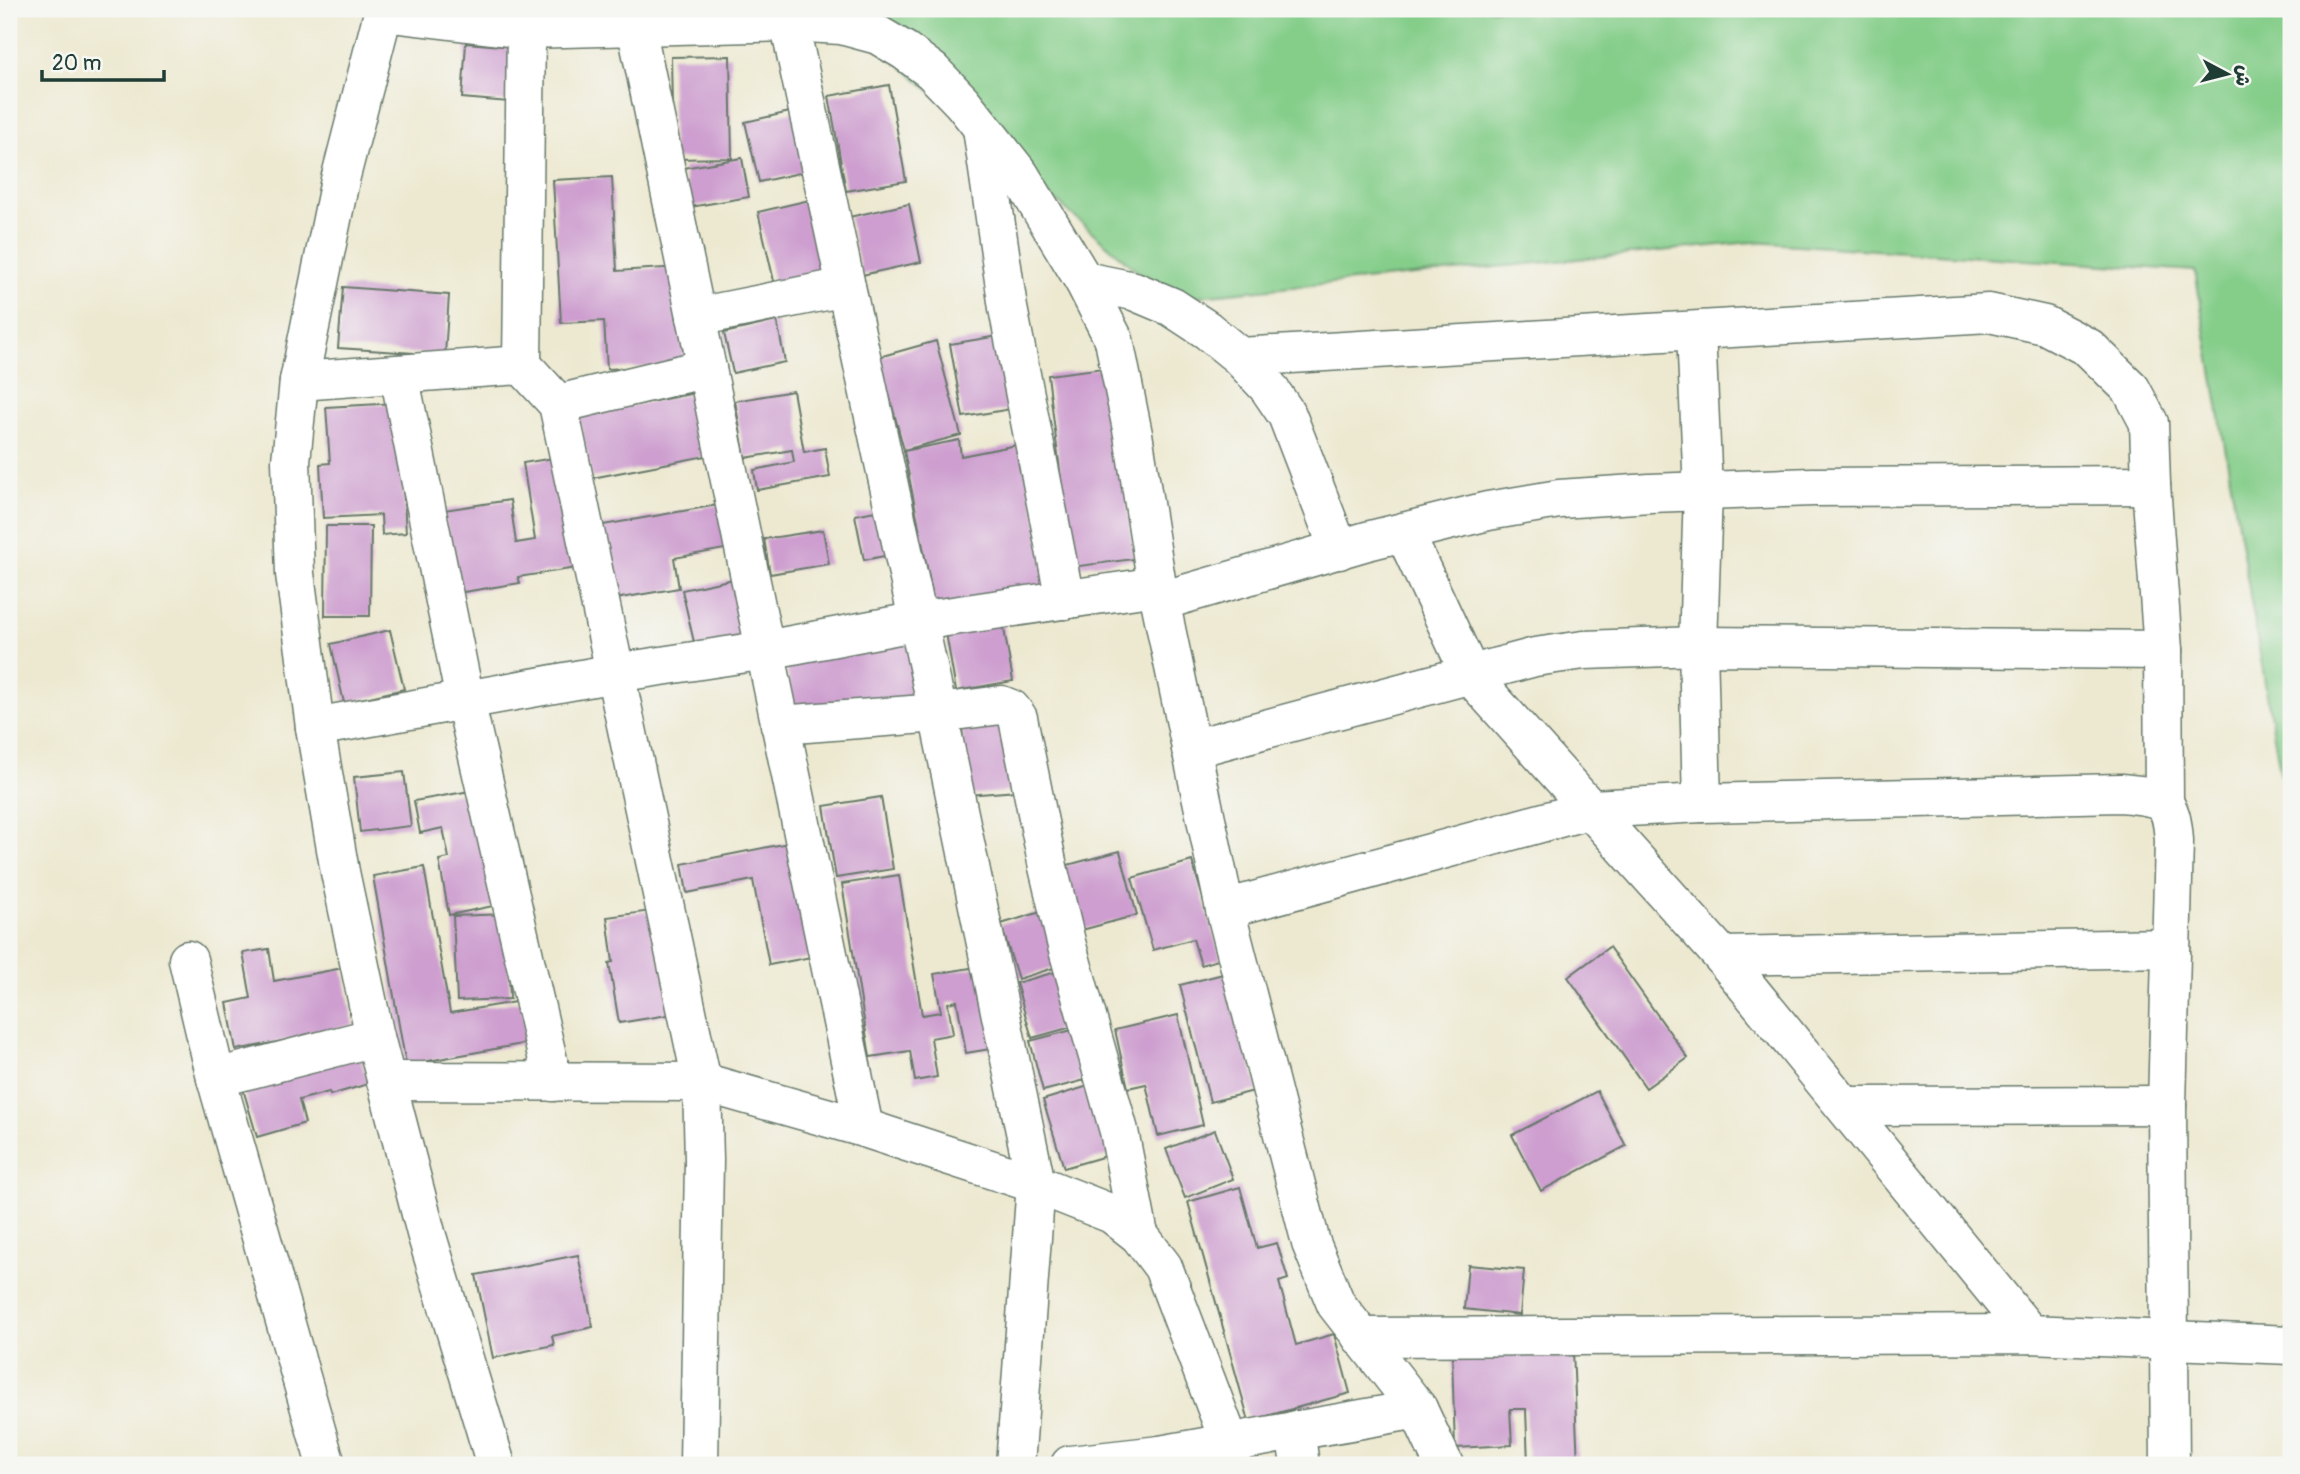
<svg xmlns="http://www.w3.org/2000/svg" width="2300" height="1474" viewBox="0 0 2300 1474" font-family="Pangolin,'Playpen Sans Arabic',sans-serif">
  <style>
    .green { fill: #85ce8a; stroke: #52865f; stroke-width: 2 }
    .building { fill: #cd9ecf }
    .lines { fill: none; stroke-linecap: round; stroke-linejoin: round }
    .minor-casing { stroke: #67796b; stroke-width: 41 }
    .minor { stroke: #fff; stroke-width: 38 }
  </style>
  <rect width="100%" height="100%" fill="#f6f6f2"/>
  <filter id="ink" filterUnits="userSpaceOnUse"><feTurbulence type="fractalNoise" baseFrequency=".0143" numOctaves="2"/><feDisplacementMap in="SourceGraphic" scale="14" xChannelSelector="R" yChannelSelector="G"/><feConvolveMatrix kernelMatrix="1 2 1 2 8 2 1 2 1" color-interpolation-filters="sRGB"/></filter>
  <filter id="wash" filterUnits="userSpaceOnUse"><feTurbulence type="fractalNoise" baseFrequency=".00686" numOctaves="4" result="noise"/><feDisplacementMap in="SourceGraphic" scale="28" xChannelSelector="R" yChannelSelector="G"/><feGaussianBlur stdDeviation="1.57" result="paint"/><feColorMatrix in="noise" values="0 0 0 0 0 0 0 0 0 0 0 0 0 0 0 0 0 1.4 0 .05"/><feComposite in="paint" operator="in"/></filter>
  <g filter="url(#wash)">
    <rect width="100%" height="100%" fill="#ede9d1"/>
    <path class="green" d="M840,9H2291V792L2281,777L2195,271L1752,242L1169,299L850,21Z"/>
    <g id="blocks">
      <g class="building">
        <path d="M466,43L514,47L509,102L462,98Z"/>
        <path d="M730,56L732,158L673,159L671,57Z"/>
        <path d="M889,85L906,181L846,191L829,96Z"/>
        <path d="M799,110L813,170L759,182L745,122Z"/>
        <path d="M742,158L749,197L690,207L683,168Z"/>
        <path d="M612,177L617,271L680,267L685,365L607,369L604,321L561,323L553,180Z"/>
        <path d="M814,199L832,277L776,290L758,212Z"/>
        <path d="M909,204L921,262L862,275L849,217Z"/>
        <path d="M343,287L449,295L445,355L338,348Z"/>
        <path d="M777,321L785,362L733,373L724,333Z"/>
        <path d="M1004,335L1017,408L963,417L950,344Z"/>
        <path d="M936,341L961,435L904,450L879,357Z"/>
        <path d="M1111,367L1134,559L1072,567L1048,375Z"/>
        <path d="M705,391L716,454L592,478L579,416Z"/>
        <path d="M793,391L804,452L825,448L830,477L757,490L754,470L794,462L792,450L745,458L735,401Z"/>
        <path d="M398,403L406,533L382,535L381,515L323,518L320,464L330,463L326,407Z"/>
        <path d="M959,440L961,456L1022,444L1051,592L936,613L904,451Z"/>
        <path d="M560,457L577,568L518,577L520,583L457,593L444,510L510,500L516,543L535,540L523,463Z"/>
        <path d="M729,503L736,547L674,558L679,588L615,599L603,525Z"/>
        <path d="M885,509L894,554L864,560L855,515Z"/>
        <path d="M326,526H371L370,616H325Z"/>
        <path d="M823,530L829,564L770,574L764,539Z"/>
        <path d="M743,577L756,638L696,651L682,590Z"/>
        <path d="M1002,617L1013,681L956,691L945,627Z"/>
        <path d="M390,630L404,689L344,703L331,644Z"/>
        <path d="M911,632L923,695L795,718L784,653Z"/>
        <path d="M1012,722L1017,791L967,795L962,726Z"/>
        <path d="M404,772L411,826L360,832L354,777Z"/>
        <path d="M476,790L498,905L449,915L439,860L449,858L443,828L420,833L414,801Z"/>
        <path d="M881,797L893,869L836,878L824,806Z"/>
        <path d="M799,841L822,955L769,965L753,880L687,893L682,864Z"/>
        <path d="M1120,851L1137,915L1082,930L1064,866Z"/>
        <path d="M1192,861L1221,959L1201,965L1193,939L1153,950L1132,878Z"/>
        <path d="M424,867L450,1013L521,1001L528,1043L406,1065L373,876Z"/>
        <path d="M899,875L922,1015L941,1012L934,974L983,966L996,1048L966,1053L957,1001L948,1003L953,1034L931,1038L937,1077L915,1081L910,1051L870,1057L842,884Z"/>
        <path d="M658,910L674,1014L619,1023L609,963L613,962L607,917Z"/>
        <path d="M1044,911L1060,966L1018,979L1001,924Z"/>
        <path d="M507,914L510,999L457,1001L453,916Z"/>
        <path d="M1609,947L1688,1058L1646,1088L1568,977Z"/>
        <path d="M269,949L274,981L343,968L353,1025L303,1035V1037L236,1050L227,1003L251,998L243,953Z"/>
        <path d="M1063,970L1079,1025L1032,1038L1016,983Z"/>
        <path d="M1227,973L1258,1090L1210,1102L1180,985Z"/>
        <path d="M1178,1015L1203,1125L1158,1136L1146,1084L1128,1088L1115,1030Z"/>
        <path d="M1080,1028L1093,1078L1043,1091L1030,1041Z"/>
        <path d="M358,1049L368,1084L330,1095L329,1092L299,1100L305,1123L257,1137L241,1082Z"/>
        <path d="M1095,1084L1116,1153L1064,1168L1043,1100Z"/>
        <path d="M1597,1091L1626,1146L1541,1191L1512,1135Z"/>
        <path d="M1215,1130L1233,1179L1185,1198L1166,1149Z"/>
        <path d="M1240,1187L1257,1248L1277,1243L1288,1279L1279,1282L1296,1345L1334,1334L1350,1393L1249,1421L1188,1202Z"/>
        <path d="M578,1255L593,1327L552,1336L554,1345L493,1358L476,1275Z"/>
        <path d="M1468,1265L1524,1270L1520,1315L1464,1309Z"/>
        <path d="M1573,1350L1578,1465H1528L1526,1409H1510L1512,1445L1455,1448L1452,1355Z"/>
      </g>
    </g>
  </g>
  <g filter="url(#ink)">
    <use href="#blocks" fill-opacity="0" stroke="#67796b" stroke-width="2"/>
    <g class="lines">
      <defs>
        <g id="minor">
          <path d="M384,9L340,180L299,381L291,461L295,574L315,727L340,872L375,1037L426,1233L496,1465"/>
          <path d="M383,12L526,29L789,22L938,713L1036,1184L1015,1465"/>
          <path d="M789,22L841,25L878,35L905,51L932,71L962,102L1020,175L1084,281L1114,340L1133,434L1157,586L1225,909L1311,1243L1336,1304L1418,1409L1444,1465"/>
          <path d="M636,26L864,1128"/>
          <path d="M526,29L522,365L558,404L702,1082L704,1160L699,1465"/>
          <path d="M982,128L1008,308L1065,600"/>
          <path d="M1084,281L1134,291L1172,307L1207,330L1240,357L1268,387L1287,415L1339,550"/>
          <path d="M696,317L846,287"/>
          <path d="M1696,331L1703,491L1698,646L1702,803"/>
          <path d="M1240,357L1989,313L2045,325L2089,348L2131,389L2149,423L2151,485L2163,650L2164,802"/>
          <path d="M399,374L465,700L553,1082"/>
          <path d="M299,381L522,365"/>
          <path d="M558,404L707,368"/>
          <path d="M1404,532L1471,676L1722,956L2030,1334"/>
          <path d="M1161,601L1367,541L1488,511L1559,499L1650,493L1813,487L2151,485"/>
          <path d="M780,725L938,713L1001,705L1011,709L1018,718L1048,867L1067,946L1119,1131L1139,1235"/>
          <path d="M315,727L615,673L766,650L919,621L1157,586"/>
          <path d="M1191,749L1535,657L1584,650L1698,646L2163,650"/>
          <path d="M1225,909L1592,809L1702,803L2121,793C2162,797 2171,797 2174,841L2167,1105L2170,1465"/>
          <path d="M1722,956L2171,948"/>
          <path d="M188,960L216,1078L326,1465"/>
          <path d="M216,1078L375,1037"/>
          <path d="M386,1081L702,1082L864,1128L1036,1184L1112,1214L1139,1235L1163,1267L1229,1441"/>
          <path d="M1845,1106L2167,1105"/>
          <path d="M1361,1337L2030,1334L2291,1345"/>
          <path d="M1295,1430L1300,1465"/>
          <path d="M1070,1465L1160,1455L1418,1409"/>
        </g>
      </defs>
      <use href="#minor" class="minor-casing"/>
      <use href="#minor" class="minor"/>
    </g>
  </g>
  <rect width="2300" height="1474" fill="none" stroke="#f6f6f2" stroke-width="35"/>
  <g transform="translate(2227 74) rotate(97)" stroke="#f6f6f2" stroke-width="5" paint-order="stroke">
  <path d="M0-5L12 26L0 18L-12 26Z" fill="#1f3d34"/>
  <text y="-10" font-size="19" font-weight="bold" text-anchor="middle" fill="#1f3d34">ش</text>
  </g>
  <path d="M42 70v10h122v-10" fill="none" stroke="#1f3d34" stroke-width="3.5"/>
  <text x="52" y="70" font-size="21" fill="#1f3d34" stroke="#f6f6f2" stroke-width="5" paint-order="stroke">20 m</text>
</svg>
